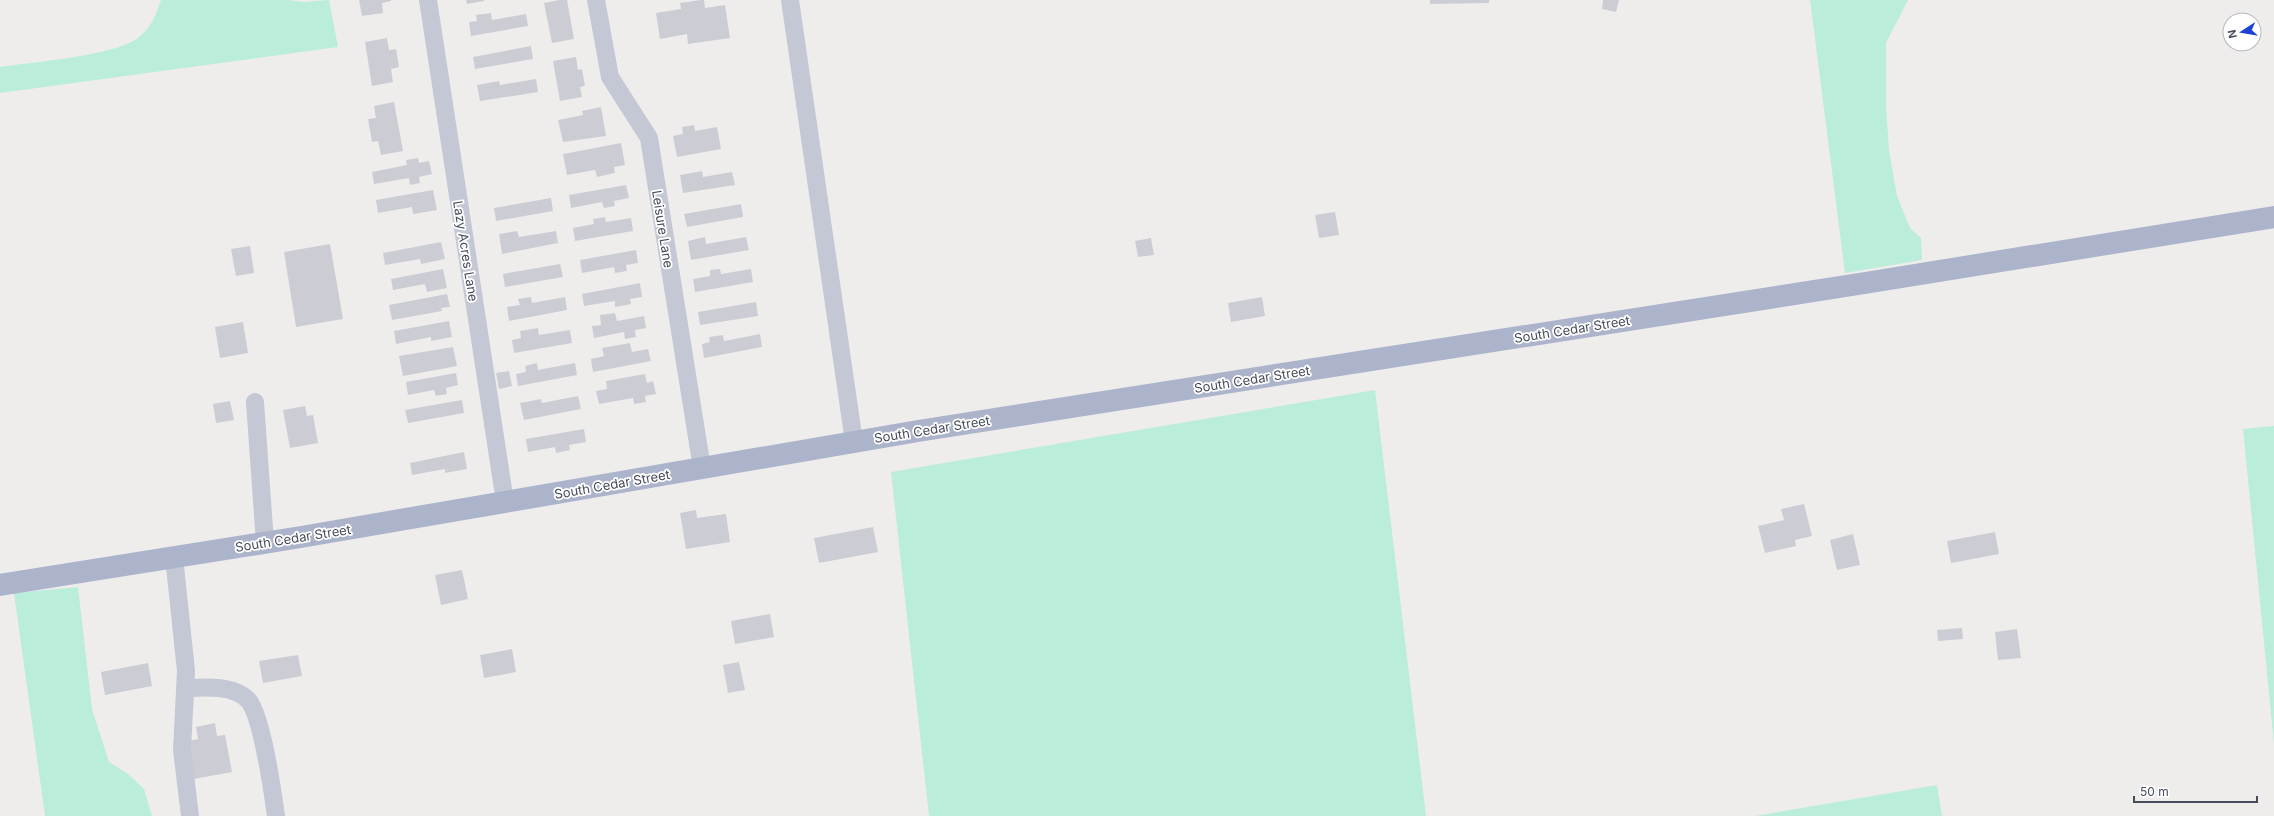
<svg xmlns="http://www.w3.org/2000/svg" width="2274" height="816" viewBox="0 0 2274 816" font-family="Inter,sans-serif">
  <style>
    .green { fill: #bbeddb }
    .building { fill: #cccdd4 }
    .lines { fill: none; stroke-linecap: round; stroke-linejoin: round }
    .minor { stroke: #c3c8d4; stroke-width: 18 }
    .major { stroke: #acb4cb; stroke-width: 22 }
    .labels { text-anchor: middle; stroke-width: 3.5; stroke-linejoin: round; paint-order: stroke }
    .street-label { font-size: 13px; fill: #454b59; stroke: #fff }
  </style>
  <rect width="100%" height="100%" fill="#efedec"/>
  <g class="green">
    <path d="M161,0H288L304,2L329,0L338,47L0,93V67C33,62 113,56 138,38C151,28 156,15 161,0Z"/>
    <path d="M1810,0H1908L1886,43V106L1889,150L1897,196L1910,228L1921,238L1922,260L1845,273Z"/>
    <path d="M1375,390L1426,816H929L891,472Z"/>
    <path d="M2274,426V744L2243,429Z"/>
    <path d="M78,587L92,709L109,762L128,774L144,789L152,816H45L14,593Z"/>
    <path d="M1937,785L1942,816H1755Z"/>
  </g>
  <g class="building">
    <path d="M359,0H391V1L382,3L383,13L362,16Z"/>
    <path d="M466,0H484V1L467,4Z"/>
    <path d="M559,0H567L574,39L552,43L544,3Z"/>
    <path d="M701,0H704L705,8L725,5L730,38L688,44L687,34L660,39L656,13L681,9L680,3Z"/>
    <path d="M1430,0H1489V3L1430,4Z"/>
    <path d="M1603,0H1619L1616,12L1602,9Z"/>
    <path d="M491,13L492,20L526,14L528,26L471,36L469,22L477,21L476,15Z"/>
    <path d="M387,38L389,50L396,49L399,67L391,69L393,82L372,86L365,42Z"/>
    <path d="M531,46L533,59L475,69L473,57Z"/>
    <path d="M576,57L578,70L582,69L585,86L580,87L582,97L560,101L553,61Z"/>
    <path d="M536,79L538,92L480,101L477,85L499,81L500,85Z"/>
    <path d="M394,102L403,151L381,155L378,141L372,142L368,119L376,118L374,106Z"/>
    <path d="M601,107L606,136L563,142L558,120L583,115L582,111Z"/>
    <path d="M694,125L695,131L717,127L721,149L677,157L673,136L683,134L682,127Z"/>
    <path d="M621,143L625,165L614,167L615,173L597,177L595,170L567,175L563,154Z"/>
    <path d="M418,158L419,163L429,161L432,174L419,177L420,183L410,185L409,178L374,184L372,172L407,165L406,160Z"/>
    <path d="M702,171L703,177L732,172L735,185L683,193L680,175Z"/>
    <path d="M626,185L629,198L614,201L615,206L604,208L602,202L571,208L569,195Z"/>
    <path d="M433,190L437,210L413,214L412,207L378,213L376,200Z"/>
    <path d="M551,198L553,211L496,221L494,208Z"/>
    <path d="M741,204L743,217L687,227L684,214Z"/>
    <path d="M1335,212L1339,235L1319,238L1315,215Z"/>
    <path d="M605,217L606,222L631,218L633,231L575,241L573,228L594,224L593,219Z"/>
    <path d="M517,231L519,237L556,231L558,243L502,254L499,234Z"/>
    <path d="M705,237L706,244L746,237L749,250L691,260L688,241Z"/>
    <path d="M1151,238L1154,255L1138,257L1135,241Z"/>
    <path d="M441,242L445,259L421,264L420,259L385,265L383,253Z"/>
    <path d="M330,244L343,319L296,327L284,252Z"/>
    <path d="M250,246L254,273L236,276L231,249Z"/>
    <path d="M636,250L638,263L626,265L627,271L615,273L614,267L582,273L580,260Z"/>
    <path d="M560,264L563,277L505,287L503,274Z"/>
    <path d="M443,269L447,288L427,292L425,284L393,290L391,279Z"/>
    <path d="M720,269L721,274L751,269L753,282L695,292L693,279L710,276V270Z"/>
    <path d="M640,283L642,297L630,299L631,304L615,307V301L584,306L582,294Z"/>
    <path d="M447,294L450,307L441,308L442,311L392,320L389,305Z"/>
    <path d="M531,297L532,303L565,297L567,310L509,321L507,307L520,305L518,299Z"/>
    <path d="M1262,297L1265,316L1231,322L1228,303Z"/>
    <path d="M756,302L758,316L700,325L698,312Z"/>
    <path d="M615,313L617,321L644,316L646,328L635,330L636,337L625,339L624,332L594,338L592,326L601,325L600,315Z"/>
    <path d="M449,321L452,337L431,341V337L396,344L394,331Z"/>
    <path d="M243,322L248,353L220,358L215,327Z"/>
    <path d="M538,328L539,335L570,330L572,343L514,353L512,340L521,338L520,331Z"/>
    <path d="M760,334L762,347L704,358L702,344L710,342L709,337L723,335L724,341Z"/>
    <path d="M630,343L632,352L648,349L651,361L593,372L591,359L604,356L602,348Z"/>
    <path d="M453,347L457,366L403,376L399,356Z"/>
    <path d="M537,363L538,370L575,363L577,375L518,386L516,374L526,372L525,366Z"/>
    <path d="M509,371L512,386L499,389L496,373Z"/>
    <path d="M456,373L458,385L446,388L447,394L436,396L434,390L408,395L406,382Z"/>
    <path d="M645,374L647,383L653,381L656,394L645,396L646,402L634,404L633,398L599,404L596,391L607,389L606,381Z"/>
    <path d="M578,396L581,409L524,420L520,403L541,399L542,403Z"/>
    <path d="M462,400L464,413L408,423L405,410Z"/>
    <path d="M230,401L234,420L216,423L213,404Z"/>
    <path d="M305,406L307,416L313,415L318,443L290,448L283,410Z"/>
    <path d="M584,429L586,442L569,445L570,450L556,453L555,447L528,452L526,439Z"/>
    <path d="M464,452L467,469L445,473V469L412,475L410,463Z"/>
    <path d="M1804,504L1812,536L1795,540L1796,546L1765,553L1758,526L1784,520L1781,509Z"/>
    <path d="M696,510L697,518L726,514L730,542L686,549L680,513Z"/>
    <path d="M873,527L878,552L819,563L814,538Z"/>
    <path d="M1995,532L1999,554L1951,563L1947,541Z"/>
    <path d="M1853,534L1860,565L1837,570L1830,540Z"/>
    <path d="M462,570L468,599L441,605L435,575Z"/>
    <path d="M770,614L774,637L735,644L731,621Z"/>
    <path d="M1962,628L1963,639L1938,641L1937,630Z"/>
    <path d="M2017,629L2021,658L1998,660L1995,632Z"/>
    <path d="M512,649L516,672L484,678L480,655Z"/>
    <path d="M298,655L302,676L263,683L259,661Z"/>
    <path d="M739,662L745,690L728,693L723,665Z"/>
    <path d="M148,663L152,686L105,695L101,672Z"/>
    <path d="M215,723L217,736L225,735L232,772L194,779L188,741L198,739L196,727Z"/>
  </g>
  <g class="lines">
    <g class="minor">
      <path d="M428,0L505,502"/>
      <path d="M596,0L610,77L649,138L702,468"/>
      <path d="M790,0L854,442"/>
      <path d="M255,402L265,543"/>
      <path d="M174,557L186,671L182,750L190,816"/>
      <path d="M187,688C205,687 234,685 248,700C262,715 273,794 276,816"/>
    </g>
    <path class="major" d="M0,585L301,537L918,431L1865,283L2274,217"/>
  </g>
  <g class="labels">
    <g class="street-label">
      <text transform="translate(663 229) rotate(81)" y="5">Leisure Lane</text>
      <text transform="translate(466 251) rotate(81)" y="5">Lazy Acres Lane</text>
      <text transform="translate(1572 329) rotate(-9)" y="5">South Cedar Street</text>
      <text transform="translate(1252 379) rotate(-9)" y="5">South Cedar Street</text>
      <text transform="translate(932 429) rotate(-9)" y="5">South Cedar Street</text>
      <text transform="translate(612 484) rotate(-10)" y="5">South Cedar Street</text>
      <text transform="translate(293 538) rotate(-9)" y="5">South Cedar Street</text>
    </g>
  </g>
  <g transform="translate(2242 32) rotate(258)"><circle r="19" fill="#ffffff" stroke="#b5b7bd"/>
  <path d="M0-3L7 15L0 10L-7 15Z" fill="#1d41d9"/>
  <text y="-6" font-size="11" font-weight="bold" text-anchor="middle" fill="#454b59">N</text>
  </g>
  <path d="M2134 796v6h123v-6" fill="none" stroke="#454b59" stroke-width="2"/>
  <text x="2140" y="796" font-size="12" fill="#454b59" stroke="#ffffff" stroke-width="3" paint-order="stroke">50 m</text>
</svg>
